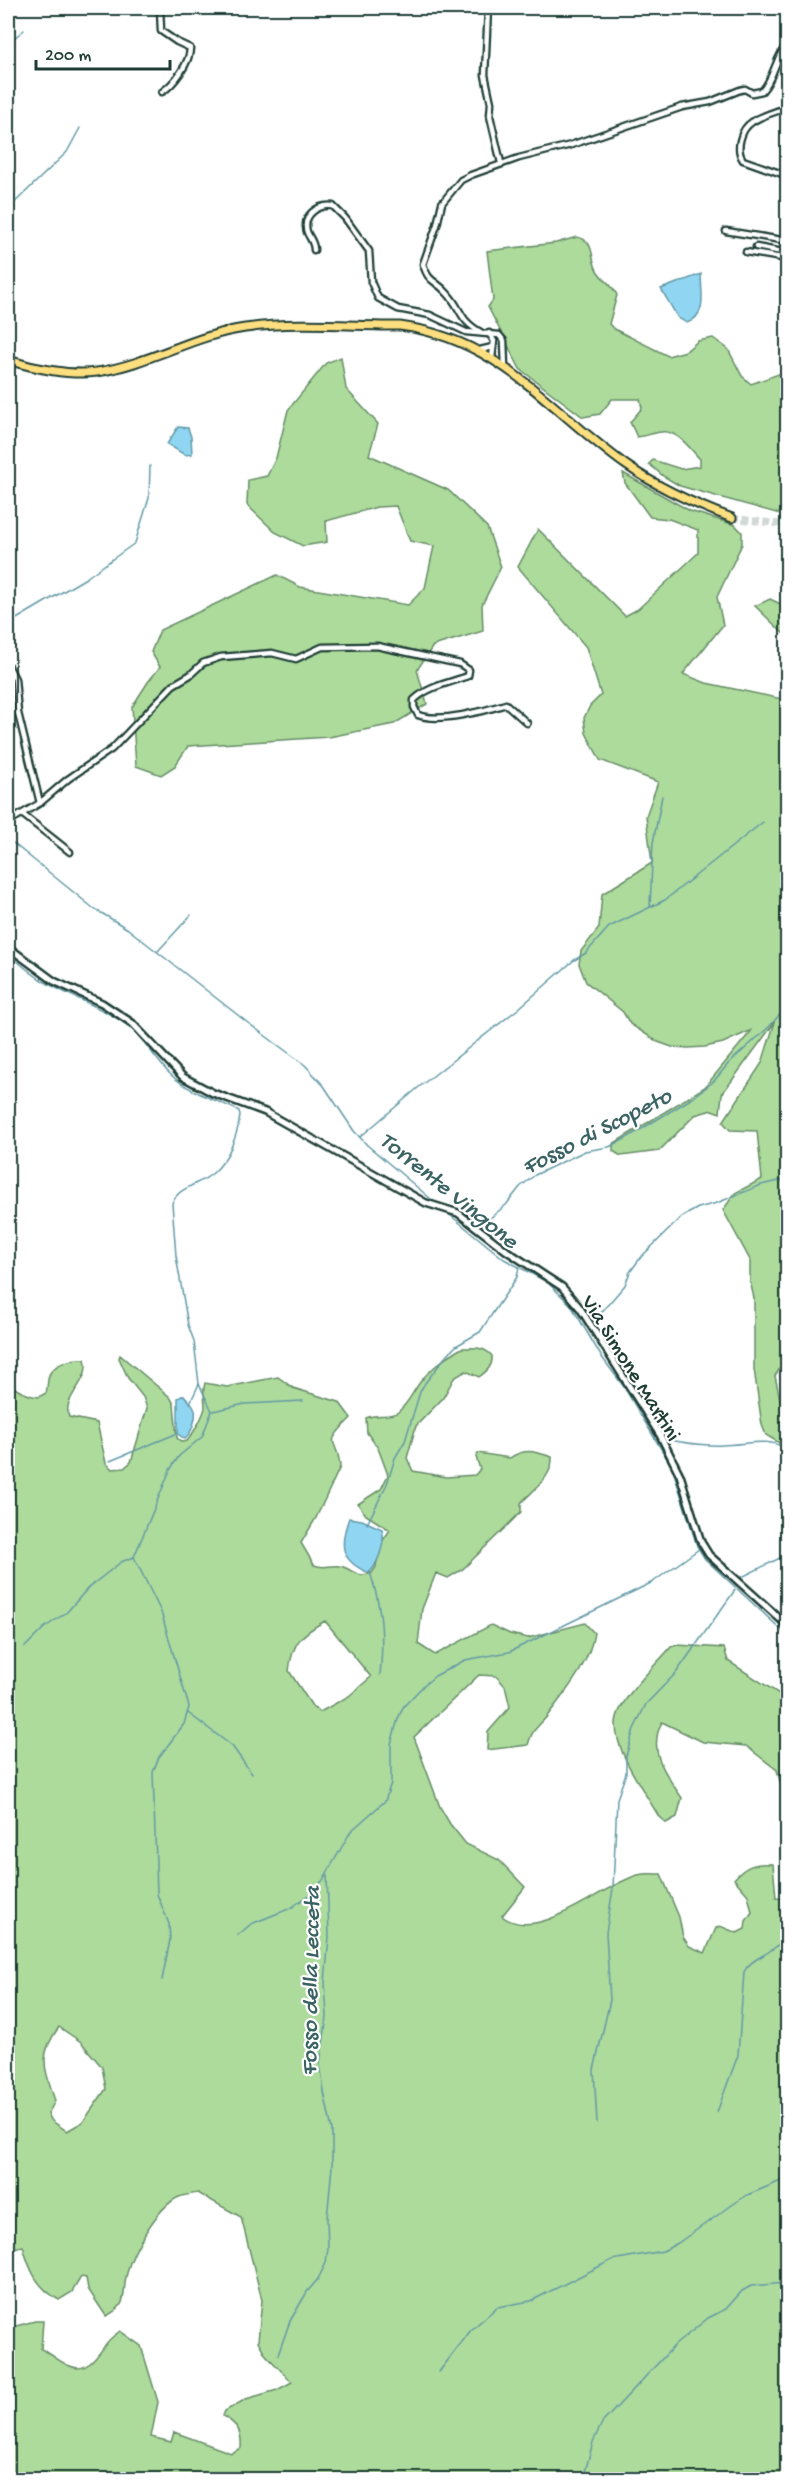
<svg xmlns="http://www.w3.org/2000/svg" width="795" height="2487" viewBox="0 0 795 2487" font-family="'Gochi Hand',sans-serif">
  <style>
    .green { fill: #addb9b; stroke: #668c68; stroke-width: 1.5; fill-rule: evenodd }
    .water { fill: #90d6f2; stroke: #6399a6; stroke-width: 1.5 }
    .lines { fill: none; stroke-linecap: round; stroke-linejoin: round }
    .stream { stroke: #6399a6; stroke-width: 1.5 }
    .primary-tunnel { stroke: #d2d8d6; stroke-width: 7; stroke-dasharray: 7 3.5; stroke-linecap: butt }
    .minor-casing { stroke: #1f3d34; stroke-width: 9 }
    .tertiary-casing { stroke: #1f3d34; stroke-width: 10 }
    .primary-casing { stroke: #1f3d34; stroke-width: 11 }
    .minor { stroke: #fff; stroke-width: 4.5 }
    .tertiary { stroke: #fff; stroke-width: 5 }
    .primary { stroke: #fedf80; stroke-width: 7 }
    .labels { text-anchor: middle; stroke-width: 4.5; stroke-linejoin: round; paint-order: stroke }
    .street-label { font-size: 22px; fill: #1f3d34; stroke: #fff }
    .water-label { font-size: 24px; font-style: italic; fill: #3b6364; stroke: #fff }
  </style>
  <rect width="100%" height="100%" fill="#fff"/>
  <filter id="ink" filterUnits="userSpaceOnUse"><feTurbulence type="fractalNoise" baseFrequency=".0167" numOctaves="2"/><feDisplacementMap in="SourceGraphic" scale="12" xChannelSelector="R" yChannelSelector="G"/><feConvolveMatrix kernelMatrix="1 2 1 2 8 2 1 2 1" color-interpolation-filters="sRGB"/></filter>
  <g filter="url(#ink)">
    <g class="green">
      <path d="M577,237C597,241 589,259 598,272C604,281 611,283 617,295L609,324L614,329L668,356L686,351L698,341L713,338L728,349L742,376L751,384L787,371V516L680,486L663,476L649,464L653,460L681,469L700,466V459C691,450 677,429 661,432C653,433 646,436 637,437L630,422L642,408L640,399H612L600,414L583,417L520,369L488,307L493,300L487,251L556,243Z"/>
      <path d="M341,357L346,389L378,424L369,455L448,490L487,527L501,567L482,605L483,631L433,646L417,670L427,704L394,724L329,737L188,746L175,766L161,775L136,766L132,707L148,682L160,667L151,652L160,630L277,575L300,587L408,605L425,588L434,546L410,541L396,506L377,507L326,521L327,542L303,546L275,532L247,505L248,480L267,476L276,458L288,410L326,363Z"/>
      <path d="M623,473L690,511L735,525L742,532V544L717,597L723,625L683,674L706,683L787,700L788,1356L775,1376C780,1400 787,1423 784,1446L766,1435L762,1425L754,1369V1298L750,1281V1260L723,1210L735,1193L762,1179L757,1131L730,1130L723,1122L762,1063L775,1022L722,1094L720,1113L712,1110L695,1115L659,1151L621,1156L613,1151V1144L705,1087L752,1030L723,1043L705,1047L688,1048L672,1047L658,1042L630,1024L623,1012L586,982L579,964L581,951L599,928L602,894L652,863L646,816L658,782L600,760L586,733L584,718L590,706L601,695L586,647L518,567L538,529L625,616L638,609L698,553V530L669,519L650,517L625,483Z"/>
      <path d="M770,599L787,607V637L755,606Z"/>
      <path d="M462,1348C474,1348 484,1346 492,1356C493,1366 487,1371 479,1377L466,1371L454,1378L443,1398L416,1426L407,1458L413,1471L446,1477L475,1475L480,1469L476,1457L478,1453L510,1458C525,1447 536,1452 552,1457C553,1477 533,1490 521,1503V1512L463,1569L448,1578L436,1573L422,1609L418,1644L435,1655L491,1625L510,1634L528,1638L585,1623L594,1633C590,1663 566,1691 548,1715C538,1728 533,1727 528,1745L487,1750L488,1732L510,1707L505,1686L496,1676L479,1675L414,1737L440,1807L450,1824L466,1844L499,1860L525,1887L502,1916C538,1945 601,1885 638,1875C645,1873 654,1874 661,1874L679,1917L683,1937L689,1946L705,1953L716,1928L720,1926L737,1933L745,1929L746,1921L752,1912L748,1895L734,1879C746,1865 755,1863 773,1864L776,1898L788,1899L787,2479H8V2328L35,2321H43L41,2349C52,2354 59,2362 70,2366C87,2374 98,2355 106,2344C109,2339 115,2335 120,2331L141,2346L158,2402L151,2437L171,2442L174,2432L231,2453L241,2448C242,2431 238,2425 223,2416L225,2411L246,2399L277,2390L292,2382L266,2355L258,2341L262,2300L241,2217L198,2193C192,2194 185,2195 179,2197C158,2206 132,2251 127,2273C121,2295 130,2305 106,2316L88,2289L86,2278L81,2277L72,2292L59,2300C37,2288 29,2269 23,2246L8,2249V1381C14,1390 28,1396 39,1397L46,1393C48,1387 47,1378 50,1373C56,1363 74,1358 85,1359C92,1382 61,1396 69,1417L97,1423L106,1463L112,1469L124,1468L131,1462L147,1408L143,1397L128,1378L119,1358L120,1355L170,1397L174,1404L177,1438L182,1442L187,1441C193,1434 204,1415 205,1407C205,1398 202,1392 205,1383L227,1387L278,1377L293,1388L339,1402L351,1418C321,1448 338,1436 340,1467L316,1518L301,1543L314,1565C324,1569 330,1565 339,1566C353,1568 355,1579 372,1573L376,1567L379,1546L390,1530L366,1515L358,1504L381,1489L388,1475L378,1448L367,1433L366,1418C376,1413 390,1418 398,1412C409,1403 413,1391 421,1381C431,1368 448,1355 462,1348ZM325,1621L371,1677L349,1696L320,1712L312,1706L289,1671C292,1643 301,1634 325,1621ZM59,2027L81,2042L102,2067L106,2089L83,2122L67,2131L52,2121L48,2114L55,2101C45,2068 37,2057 59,2027Z"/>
      <path d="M677,1645L724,1648L728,1661L781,1695L787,1702V1809L777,1770L746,1746L703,1742L662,1722C647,1751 665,1773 682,1798L677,1817L666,1823L659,1817C645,1792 616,1754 616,1725C615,1702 657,1664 671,1647Z"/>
    </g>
    <g class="water">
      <path d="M701,274C701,293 708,315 687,323L678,318L661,289Z"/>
      <path d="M178,427L188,428L191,437L192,454L185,455L167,444Z"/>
      <path d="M184,1395C187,1399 192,1403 194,1407C198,1415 192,1433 185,1439L178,1434V1398Z"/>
      <path d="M349,1518L362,1520L382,1529C386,1542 378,1564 369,1573C340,1561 339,1545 349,1518Z"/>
    </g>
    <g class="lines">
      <g class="stream">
        <path d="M8,43L24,30"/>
        <path d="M8,209L67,152L80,128"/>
        <path d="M8,624L86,578L135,543L149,498L150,466"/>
        <path d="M8,676L15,706L8,713"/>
        <path d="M8,839L93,908L128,929L248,1023L305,1065L324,1086L354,1131L367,1145L437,1204"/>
        <path d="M650,906L653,843L662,796"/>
        <path d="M158,951L191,915"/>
        <path d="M8,953C18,962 28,971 40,979C66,995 95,1004 121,1021C142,1034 153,1057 170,1074C190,1093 215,1099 239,1111L240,1115C238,1135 228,1160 213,1173C200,1185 179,1186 172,1203L176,1256L188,1325L194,1341L199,1384L212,1411L202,1437L179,1456L170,1470L134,1557L161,1612L189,1707L184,1724L159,1757L153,1772L157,1894L169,1924L170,1940L162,1980"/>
        <path d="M360,1137L419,1087L518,1009L573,961L586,953L609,927L665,900L763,822"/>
        <path d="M445,1211L504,1259L547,1282L571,1305L601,1356L624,1387L672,1467L697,1546L705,1559L788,1636"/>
        <path d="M479,1227L506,1205L520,1187L535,1175L585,1151L609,1147L625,1139L694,1097L714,1081L729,1063L769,1027L788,1005"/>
        <path d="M592,1323L625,1285L630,1272L641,1257L682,1217L698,1208L717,1203L761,1185L788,1179"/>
        <path d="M190,1403L199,1384"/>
        <path d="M213,1411L245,1404L303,1401"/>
        <path d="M665,1439C684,1443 703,1446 723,1445C745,1445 768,1436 788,1450"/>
        <path d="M110,1461L178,1433"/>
        <path d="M367,1524L387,1484L395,1458L405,1441L420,1392L425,1383L446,1356L456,1346L480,1332L517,1277L519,1267"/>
        <path d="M370,1572C382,1609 384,1636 380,1675"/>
        <path d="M738,1579L788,1554"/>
        <path d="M25,1647L44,1628L67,1612L88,1588L121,1562L134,1557"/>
        <path d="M188,1713L232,1746L252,1774"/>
        <path d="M238,1935L251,1924L291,1908L313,1892L323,1880L351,1831L385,1801L391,1783V1744L398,1719L403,1707L424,1685L435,1676L465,1660L509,1652L653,1582L699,1549"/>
        <path d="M717,2112L738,2055L744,1972C751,1956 776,1955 788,1932"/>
        <path d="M597,2123L594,2070L610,2000L606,1933L613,1888L617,1799L626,1773V1756L634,1729L646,1704L676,1673L735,1590"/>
        <path d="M788,2276C779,2299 785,2323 788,2347"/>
        <path d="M278,2355L290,2321L307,2292L318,2279L326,2263L328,2248L327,2219L332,2166V2130L324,2092L320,2063L327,2017L325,1982L329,1937L327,1874"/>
        <path d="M439,2372L471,2330L497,2307L531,2301L612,2260L663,2251L678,2243L745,2196L788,2178"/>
        <path d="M580,2480L585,2472L593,2442L602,2423L675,2345L708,2318L726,2309L742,2291L751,2286L785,2283"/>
        <path d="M784,2480L788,2460"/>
      </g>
      <path class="primary-tunnel" d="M732,518L788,525"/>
      <defs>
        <g id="minor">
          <path d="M160,8L161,31L177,42L190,48C190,63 174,84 162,92"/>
          <path d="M488,8L485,75L491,103L490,116L501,163"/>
          <path d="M788,107C776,112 762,115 752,122C741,129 735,149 743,160L788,176"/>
          <path d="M726,231L788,241"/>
          <path d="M756,247L788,253"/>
          <path d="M314,250C314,242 310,239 307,232C302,215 318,204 333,206L345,218L369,251L371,282L378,298L398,309L430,315L466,332L499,335L504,341L505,367"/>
          <path d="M746,252L788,259"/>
          <path d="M482,333C458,320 463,310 447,293C435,279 429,284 423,264L437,225L442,203L461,180L471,175L519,158L571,145L682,107L710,102L740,90L745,89L752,93L762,91C775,77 775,57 788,43"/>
          <path d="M489,333L494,341L492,358"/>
          <path d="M480,350L493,347"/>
          <path d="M8,665L15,679L18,713L40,803"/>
          <path d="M22,814L70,852"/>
          <path d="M8,822L40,803L68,779L112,749L173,685L190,675L203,663L221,657L272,653L296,659L322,647L377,646L460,664L469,670L468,676C449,683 429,686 414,700V707L418,715C439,723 485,711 506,704L527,723"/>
        </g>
        <path id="tertiary" d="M8,947L54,981L102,1003L132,1023L183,1077L213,1093L265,1112L426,1203L458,1213L507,1251L562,1287L580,1308L660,1435L680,1475L701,1542L709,1555L788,1626"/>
        <path id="primary" d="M8,360C33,368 70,376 97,372C149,364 194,335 245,328C295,321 350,326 400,326C500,339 549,410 626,465C659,488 694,504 732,518"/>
      </defs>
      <use href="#minor" class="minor-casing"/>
      <use href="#tertiary" class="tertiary-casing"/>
      <use href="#primary" class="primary-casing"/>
      <use href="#minor" class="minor"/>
      <use href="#tertiary" class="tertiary"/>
      <use href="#primary" class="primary"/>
    </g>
  </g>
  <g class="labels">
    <g class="street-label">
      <text transform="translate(633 1367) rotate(58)" y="8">Via Simone Martini</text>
    </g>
    <g class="water-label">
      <text transform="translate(596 1130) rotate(-27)" y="8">Fosso di Scopeto</text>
      <text transform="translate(450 1189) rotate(39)" y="8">Torrente Vingone</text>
      <text transform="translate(309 1981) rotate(-89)" y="8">Fosso della Lecceta</text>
    </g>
  </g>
  <rect width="795" height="2487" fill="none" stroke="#fff" stroke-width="30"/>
  <rect x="15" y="15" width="765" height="2457" fill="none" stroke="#1f3d34" stroke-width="2" filter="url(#ink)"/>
  <path d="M36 60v9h134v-9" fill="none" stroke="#1f3d34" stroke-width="3"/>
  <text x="45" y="60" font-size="18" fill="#1f3d34" stroke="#ffffff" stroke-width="4.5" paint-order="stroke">200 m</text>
</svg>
